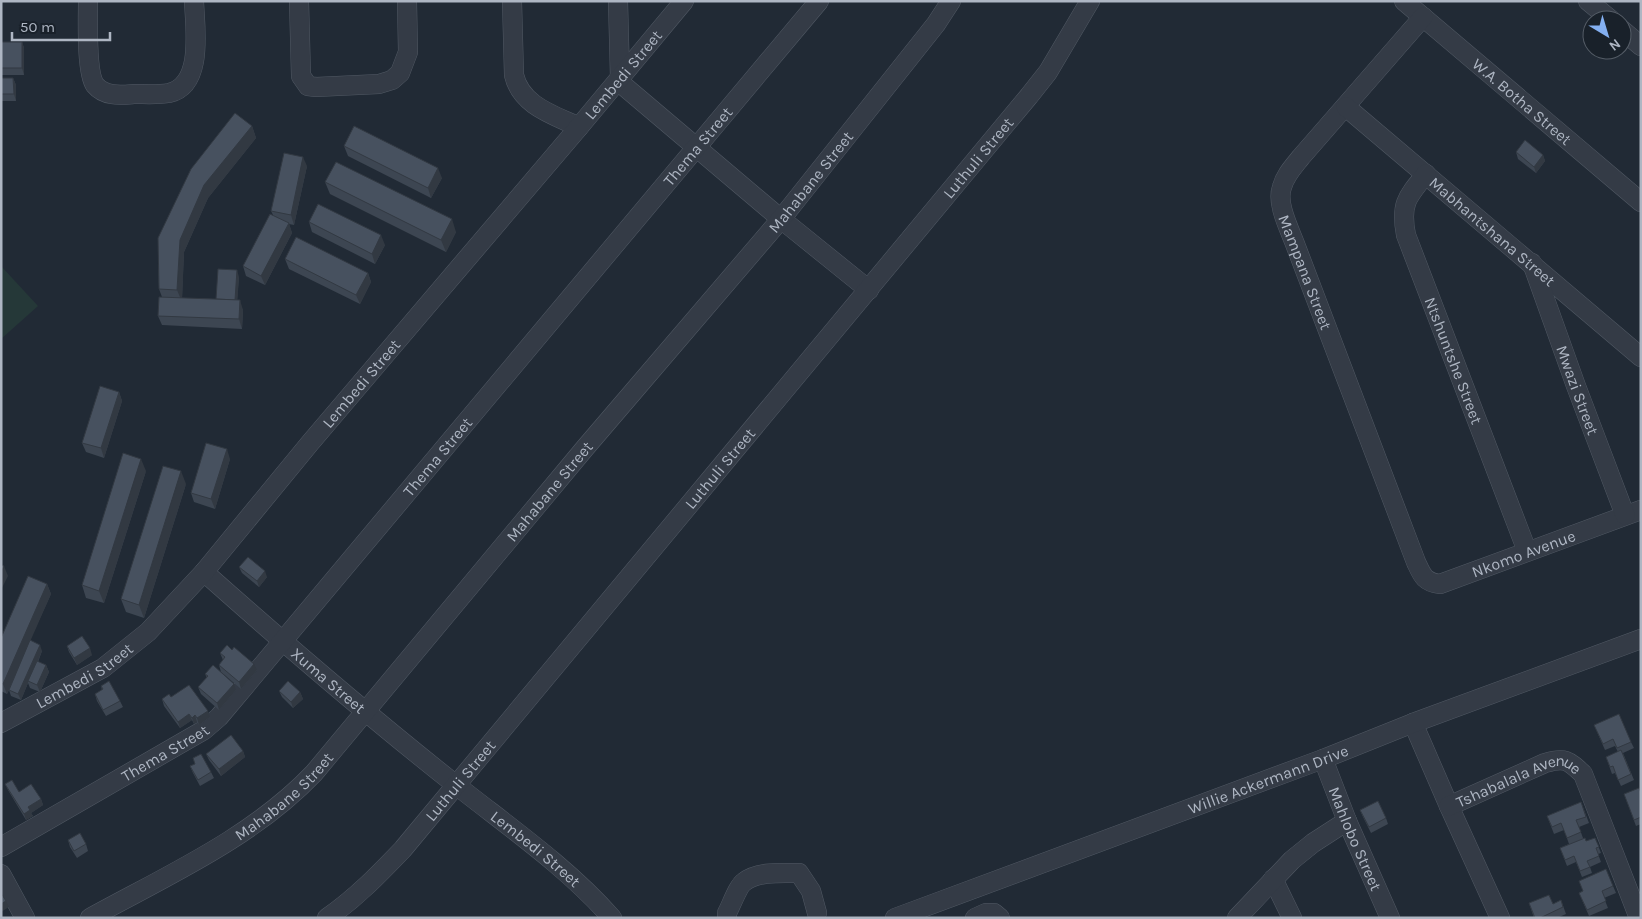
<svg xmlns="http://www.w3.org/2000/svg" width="1642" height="919" viewBox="0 0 1642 919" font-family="Karla,sans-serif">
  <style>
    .green { fill: #253838 }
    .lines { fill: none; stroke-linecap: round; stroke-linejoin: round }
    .minor-casing { stroke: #515964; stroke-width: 20 }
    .minor { stroke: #343b46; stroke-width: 19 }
    .wall { fill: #3d4652 }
    .shaded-wall { fill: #323942 }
    .building { fill: #47515f; stroke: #323942 }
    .labels { text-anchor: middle; stroke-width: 4; stroke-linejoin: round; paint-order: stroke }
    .street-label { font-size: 16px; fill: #aeb6c3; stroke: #19212a }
  </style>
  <rect width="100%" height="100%" fill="#212a35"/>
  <path class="green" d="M1,266L38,306L1,339Z"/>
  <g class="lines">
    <defs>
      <g id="minor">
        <path d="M88,1C88,19 86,72 95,85C105,97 121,95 134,94C145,94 158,95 169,93C204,85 195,28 194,1"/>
        <path d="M299,1L301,76L308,86L316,87L379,84L392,80L400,73L408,52L407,1"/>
        <path d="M512,1L514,75C521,106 554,115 579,127"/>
        <path d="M618,1L620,78"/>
        <path id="s1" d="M1404,1L1641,202"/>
        <path d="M1588,1L1611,20"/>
        <path id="s2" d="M1423,17L1301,157C1294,166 1285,175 1282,187C1276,203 1289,228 1295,244L1416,562C1422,575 1424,582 1440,584L1641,510"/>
        <path d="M1622,30L1641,46"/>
        <path d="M618,81L781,219L869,290"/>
        <path id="s3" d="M1346,107L1641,357"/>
        <path id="s4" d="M1426,174C1407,197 1400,204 1406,235L1527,551"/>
        <path id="s5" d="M1532,263L1576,386L1625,515"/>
        <path id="s6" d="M204,572C286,645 370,717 456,785C509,827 567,867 612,918"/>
        <path id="s7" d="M1,723L103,668L148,632L204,572L310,443L579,127L684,1"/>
        <path d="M1413,723L1449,806L1500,918"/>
        <path id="s8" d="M1323,759L1347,821L1390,918"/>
        <path id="s9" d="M1449,806L1545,763C1565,757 1568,760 1583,774L1639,918"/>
        <path id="s10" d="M1,847L204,730L219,717L819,1"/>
        <path d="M1,874L25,918"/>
        <path d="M1273,879L1292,918"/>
        <path id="s11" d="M90,918C168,875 252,838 314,773L585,448L781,219L936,24L951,1"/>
        <path id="s12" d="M327,918C356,898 379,874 403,849L1029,96L1048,72L1090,1"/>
        <path d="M727,918V913C731,906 738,886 744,882C758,871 782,873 799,873L811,891L817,913"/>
        <path id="s13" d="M895,918L1323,759L1413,723L1641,639"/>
        <path d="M975,918L986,913H994L1000,918"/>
        <path d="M1237,918L1292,860L1313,843L1347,821"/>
      </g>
    </defs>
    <use href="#minor" class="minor-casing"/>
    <use href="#minor" class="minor"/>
  </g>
  <g class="wall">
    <path d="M1,42H22L24,48V75H1Z"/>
    <path d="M1,78H13L16,85V101H2Z"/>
    <path d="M252,126L256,138L208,198L184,252L182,298L216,299L239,277L237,300L243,310L242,329L162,325L158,316L162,297L159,289L158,238Z"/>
    <path d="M344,146L442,178L431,198L348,156Z"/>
    <path d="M1516,152L1543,155L1545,161L1536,173L1518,159Z"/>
    <path d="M307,166L294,225L289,224L292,233L265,285L246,276L243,266L273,215L271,211Z"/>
    <path d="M325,182L456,232L446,252L330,194Z"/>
    <path d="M309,222L385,245L375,264L312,232Z"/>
    <path d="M285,259L368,273L371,282L360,304L289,269Z"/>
    <path d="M119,392L122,401L104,458L86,452L82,443Z"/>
    <path d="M230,459L215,509L194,502L191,493Z"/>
    <path d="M146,471L104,603L86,598L82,585Z"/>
    <path d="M186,484L144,618L126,612L121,599Z"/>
    <path d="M239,567L267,577L259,587L242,573Z"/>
    <path d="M47,584L51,594L30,640L42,651L38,662L46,665L49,672L40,692L30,688L28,683L21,700L11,696L9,690L7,694L1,691V638Z"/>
    <path d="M67,646L92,655L77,665L69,652Z"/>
    <path d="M220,653L257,670L241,689L221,672L219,665L223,660Z"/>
    <path d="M205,674L236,690L219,710L201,694L198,687L207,678Z"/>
    <path d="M101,686L120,701L123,707L106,716L97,701L95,694L102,690Z"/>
    <path d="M279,691L300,692L303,699L293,708L282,697Z"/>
    <path d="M171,697L210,717L199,725L197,722L194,724L192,720L180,728L164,706L162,699Z"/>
    <path d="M1594,725L1631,742L1634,748L1623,753L1634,780L1621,786L1615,773L1612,774L1606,757L1618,752L1615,746L1605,750Z"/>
    <path d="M243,751L245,757L221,776L209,760L206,754Z"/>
    <path d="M193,758L211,772L214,778L200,786L193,773L190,766L195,764Z"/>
    <path d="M5,784L19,792L41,799L43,805L31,813L33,816L26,820L8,790Z"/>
    <path d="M1641,793V824L1636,826L1624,794Z"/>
    <path d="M1581,802L1589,823L1579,827L1583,838L1586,841L1595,838L1601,853L1598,854L1601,862L1590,867L1592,873L1582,877L1576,862L1567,866L1560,848L1569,844L1564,830L1554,834L1547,816Z"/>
    <path d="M1360,810L1386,818L1388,824L1371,833L1363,817Z"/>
    <path d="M68,840L86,844L88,851L77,858L70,847Z"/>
    <path d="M1579,881L1613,886L1616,893L1604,898L1608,908L1589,916L1579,893L1583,891Z"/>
    <path d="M1561,900L1566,914L1557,918H1534L1529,903L1553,904Z"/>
  </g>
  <g class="shaded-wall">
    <path d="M22,42L24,48V75L22,68Z"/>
    <path d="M13,78L16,85V101L14,94Z"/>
    <path d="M252,126L256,138L208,198L184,252L182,302L177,290L180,240L204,185Z"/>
    <path d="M1543,155L1545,161L1536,173L1534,167Z"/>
    <path d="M303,157L307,166L294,225L291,215Z"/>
    <path d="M438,168L442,178L431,198L428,188Z"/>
    <path d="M452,219L456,232L446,252L441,240Z"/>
    <path d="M289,223L292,233L265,285L261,276Z"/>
    <path d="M381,235L385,245L375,264L372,254Z"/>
    <path d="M237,270L239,277L237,306L235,300Z"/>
    <path d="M368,273L371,282L360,304L356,295Z"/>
    <path d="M240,300L243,310L242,329L239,319Z"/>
    <path d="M119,392L122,401L104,458L101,448Z"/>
    <path d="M227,449L230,459L215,509L211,499Z"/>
    <path d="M141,459L146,471L104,603L99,591Z"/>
    <path d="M181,471L186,484L144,618L139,605Z"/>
    <path d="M4,566L8,576L1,590V573Z"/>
    <path d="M265,571L267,577L259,587L257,581Z"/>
    <path d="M47,584L51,594L7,694L3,684Z"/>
    <path d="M40,645L42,651L29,682L28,681V683L21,700L18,694Z"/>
    <path d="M90,648L92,655L77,665L74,658Z"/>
    <path d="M254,664L257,670L241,689L239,682Z"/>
    <path d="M46,665L49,672L40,692L37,685Z"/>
    <path d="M234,684L236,690L219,710L217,703Z"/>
    <path d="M300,692L303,699L293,708L291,702Z"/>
    <path d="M208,711L210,717L199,725L197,718Z"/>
    <path d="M189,714L192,720L180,728L178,722Z"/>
    <path d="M195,715L197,722L194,724L192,718Z"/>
    <path d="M243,751L245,757L221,776L219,769Z"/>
    <path d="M41,799L43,805L31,813L33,816L26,820L24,814L28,807Z"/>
    <path d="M6,901L9,907L1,912V904Z"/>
  </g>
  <g class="building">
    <rect x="1" y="42" width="21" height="26"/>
    <path d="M1,78H13L14,94H1Z"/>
    <path d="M235,113L252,126L204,185L180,240L177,290L159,289L158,238L191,169Z"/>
    <path d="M354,126L438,168L428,188L344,146Z"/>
    <path d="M1525,140L1543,155L1534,167L1516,152Z"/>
    <path d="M284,153L303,157L291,215L271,211Z"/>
    <path d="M336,162L452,219L441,240L325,182Z"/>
    <path d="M318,204L381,235L372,254L309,222Z"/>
    <path d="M270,214L289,223L261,276L243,266Z"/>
    <path d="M296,237L368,273L356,295L285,259Z"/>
    <path d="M218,269L237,270L235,300L216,299Z"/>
    <path d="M159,297L240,300L239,319L158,316Z"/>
    <path d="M100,386L119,392L101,448L82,443Z"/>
    <path d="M206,443L227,449L211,499L191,493Z"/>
    <path d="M123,453L141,459L99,591L82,585Z"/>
    <path d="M163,466L181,471L139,605L121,599Z"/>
    <path d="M248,557L265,571L257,581L239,567Z"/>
    <path d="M1,565L4,566L1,573Z"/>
    <path d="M28,576L47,584L3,684L1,683V638Z"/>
    <path d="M82,636L90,648L74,658L67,646Z"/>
    <path d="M30,640L40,645L18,694L9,690Z"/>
    <path d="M227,645L232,650L234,647L254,664L239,682L219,665L225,657L220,653Z"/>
    <path d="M37,661L46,665L37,685L28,681Z"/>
    <path d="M213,665L234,684L217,703L198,687L208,676L205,674Z"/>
    <path d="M109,681L120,701L103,710L95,694L103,689L101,686Z"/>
    <path d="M288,681L300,692L291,702L279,691Z"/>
    <path d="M189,685L208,711L197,718L195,715L192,718L189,714L178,722L162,699L169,694L171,697Z"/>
    <path d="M1619,714L1631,742L1617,748L1613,739L1603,744L1594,725Z"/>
    <path d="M231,735L243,751L219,769L206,754Z"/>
    <path d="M1621,750L1631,774L1618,780L1613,766L1610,767L1606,757Z"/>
    <path d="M201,754L211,772L198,780L190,766L195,764L193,758Z"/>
    <path d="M12,780L19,792L31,784L41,799L28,807L30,810L24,814L5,784Z"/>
    <path d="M1639,788L1641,793V817L1634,820L1624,794Z"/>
    <path d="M1378,801L1386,818L1369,827L1360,810Z"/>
    <path d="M1581,802L1586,817L1576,820L1581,832L1567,838L1561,823L1552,827L1547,816Z"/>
    <path d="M80,833L86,844L74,851L68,840Z"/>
    <path d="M1585,838L1586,841L1595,838L1599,847L1596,848L1599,856L1587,861L1590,867L1580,871L1574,856L1565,860L1560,848Z"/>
    <path d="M1606,869L1613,886L1602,891L1606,901L1587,910L1579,893L1583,891L1579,881Z"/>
    <path d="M1,893L6,901L1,904Z"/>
    <path d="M1549,895L1553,904L1561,900L1563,907L1540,918H1535L1529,903Z"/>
  </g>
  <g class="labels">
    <g class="street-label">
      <text dy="6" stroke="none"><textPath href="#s7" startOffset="906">Lembedi Street</textPath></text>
      <text dy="6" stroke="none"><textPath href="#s1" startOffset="155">W.A. Botha Street</textPath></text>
      <text dy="6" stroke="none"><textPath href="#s10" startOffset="999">Thema Street</textPath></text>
      <text dy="6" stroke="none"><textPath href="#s12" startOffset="1002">Luthuli Street</textPath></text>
      <text dy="6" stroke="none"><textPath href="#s11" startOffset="1040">Mahabane Street</textPath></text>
      <text dy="6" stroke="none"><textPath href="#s3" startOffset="192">Mabhantshana Street</textPath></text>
      <text dy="6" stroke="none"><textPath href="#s2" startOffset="311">Mampana Street</textPath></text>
      <text dy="6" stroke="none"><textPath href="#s4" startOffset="202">Ntshuntshe Street</textPath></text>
      <text dy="6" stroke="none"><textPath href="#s7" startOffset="501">Lembedi Street</textPath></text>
      <text dy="6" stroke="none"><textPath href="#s5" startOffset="135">Mwazi Street</textPath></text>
      <text dy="6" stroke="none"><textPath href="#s10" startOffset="594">Thema Street</textPath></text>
      <text dy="6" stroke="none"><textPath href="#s12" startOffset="598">Luthuli Street</textPath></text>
      <text dy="6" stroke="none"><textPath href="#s11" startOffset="635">Mahabane Street</textPath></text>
      <text dy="6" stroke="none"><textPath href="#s2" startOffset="745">Nkomo Avenue</textPath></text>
      <text dy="6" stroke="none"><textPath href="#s7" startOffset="96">Lembedi Street</textPath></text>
      <text dy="6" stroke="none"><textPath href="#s6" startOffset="165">Xuma Street</textPath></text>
      <text dy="6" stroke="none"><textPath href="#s10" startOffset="189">Thema Street</textPath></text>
      <text dy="6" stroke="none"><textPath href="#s13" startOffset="398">Willie Ackermann Drive</textPath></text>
      <text dy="6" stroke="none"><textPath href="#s12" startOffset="192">Luthuli Street</textPath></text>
      <text dy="6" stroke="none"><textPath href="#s9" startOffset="76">Tshabalala Avenue</textPath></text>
      <text dy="6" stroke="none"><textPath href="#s11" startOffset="230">Mahabane Street</textPath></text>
      <text dy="6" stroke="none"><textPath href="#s8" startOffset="86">Mahlobo Street</textPath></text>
      <text dy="6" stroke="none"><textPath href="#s6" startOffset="432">Lembedi Street</textPath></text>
    </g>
  </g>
  <rect width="1642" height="919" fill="none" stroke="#aeb6c3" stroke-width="5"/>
  <g transform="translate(1607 35) rotate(142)"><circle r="24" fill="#19212a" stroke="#555d67"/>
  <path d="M0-4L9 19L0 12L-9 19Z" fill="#84b0f1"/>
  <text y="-8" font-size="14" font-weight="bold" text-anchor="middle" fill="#aeb6c3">N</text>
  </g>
  <path d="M12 32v8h98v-8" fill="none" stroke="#aeb6c3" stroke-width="2.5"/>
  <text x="20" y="32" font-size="15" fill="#aeb6c3" stroke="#19212a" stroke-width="4" paint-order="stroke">50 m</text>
</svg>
